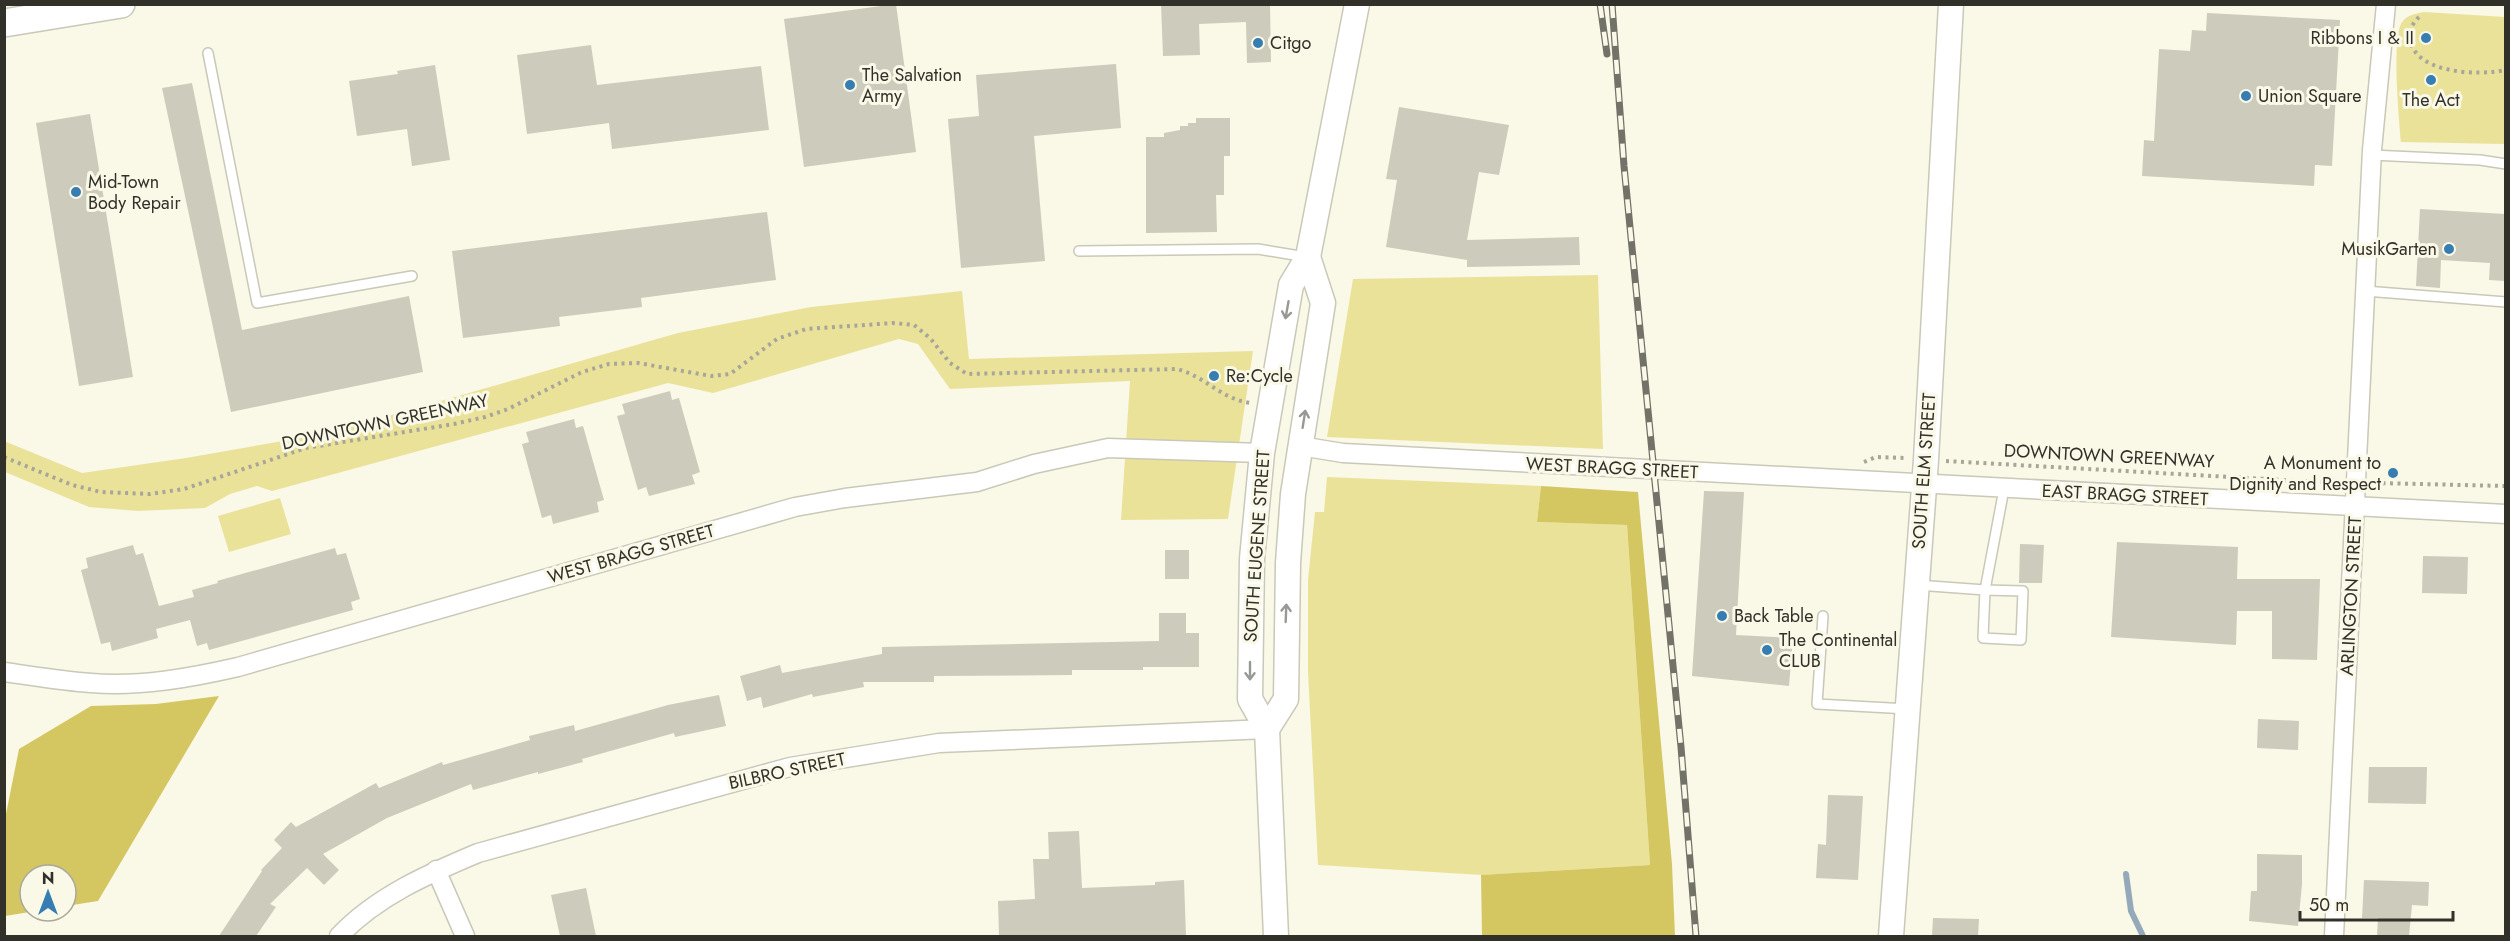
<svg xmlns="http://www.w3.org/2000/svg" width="2510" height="941" viewBox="0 0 2510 941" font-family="Jost,sans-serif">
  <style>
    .green { fill: #ebe29a }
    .forest { fill: #d4c762 }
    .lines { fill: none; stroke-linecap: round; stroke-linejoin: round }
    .stream { stroke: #94aaba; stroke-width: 6 }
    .building { fill: #cdcbbb }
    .lane-casing { stroke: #cac8b8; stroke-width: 12 }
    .street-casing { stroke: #cac8b8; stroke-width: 21 }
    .secondary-casing { stroke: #cac8b8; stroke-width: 27 }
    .primary-casing { stroke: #cac8b8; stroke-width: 30 }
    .path { stroke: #a7a699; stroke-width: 4; stroke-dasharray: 3 4.5; stroke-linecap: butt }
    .lane { stroke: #fff; stroke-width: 9 }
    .street { stroke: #fff; stroke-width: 18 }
    .secondary { stroke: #fff; stroke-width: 24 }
    .primary { stroke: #fff; stroke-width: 27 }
    .rail-casing { stroke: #737268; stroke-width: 7 }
    .rail { stroke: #faf8e7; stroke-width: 4.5; stroke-dasharray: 14; stroke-linecap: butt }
    .oneway { stroke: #989894 }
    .poi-dot { fill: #367db2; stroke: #faf8e7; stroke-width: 2 }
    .labels { text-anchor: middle; stroke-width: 6; stroke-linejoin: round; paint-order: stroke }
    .poi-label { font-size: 18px; fill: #31312a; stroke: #faf8e7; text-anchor: start }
    .street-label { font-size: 18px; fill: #31312a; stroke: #faf8e7 }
  </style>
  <rect width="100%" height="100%" fill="#faf8e7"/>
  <g class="green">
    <path d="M2424,12L2505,17V144L2401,142C2399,119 2392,42 2401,24C2406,15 2414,14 2424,12Z"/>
    <path d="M1598,275L1603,449L1327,437L1353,279Z"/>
    <path d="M962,291L969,359L1253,351L1228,519L1121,520L1130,381L950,389L918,344L899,339L713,393L668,383L272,491L257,486L230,494L205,508L138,511L89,507L5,472L4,441L82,473L186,458L329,433L678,333L811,307Z"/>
    <path d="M1327,477L1541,486L1537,522L1627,525L1650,865L1482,875L1318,865L1308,672V580L1315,512H1324Z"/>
    <path d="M280,498L291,534L229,552L218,516Z"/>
  </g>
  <g class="forest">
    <path d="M1541,486L1638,492L1672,864L1675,936H1482L1481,875L1650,865L1627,525L1537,522Z"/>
    <path d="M219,696L98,901L66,906V875H30V911H36L5,916V819L19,749L91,706L156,704Z"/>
  </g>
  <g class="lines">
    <path class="stream" d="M2126,874L2131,911L2143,936"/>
  </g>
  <g class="building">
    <path d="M896,4L916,152L804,167L784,19Z"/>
    <path d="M1161,4H1270L1271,62L1247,63L1246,22L1199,24L1200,55L1163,56Z"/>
    <path d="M2207,13L2340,20L2332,166L2315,165L2314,186L2142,176L2144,140L2154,141L2159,49L2190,51L2192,30L2206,31Z"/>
    <path d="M591,45L597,85L761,66L769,130L612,149L609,123L527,134L517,55Z"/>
    <path d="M1116,64L1121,128L1034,136L1045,261L961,268L948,119L979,116L976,75Z"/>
    <path d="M435,65L450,160L412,166L407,129L357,136L349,81L398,74L397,71Z"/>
    <path d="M192,83L242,330L409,296L423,372L231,412L162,88Z"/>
    <path d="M1399,107L1509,125L1499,175L1479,172L1467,240L1579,237L1580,265L1467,267V260L1386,247L1397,180L1386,179Z"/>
    <path d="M90,114L133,377L79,386L36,123Z"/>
    <path d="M1196,118H1230V156H1224V195H1216L1217,232L1146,233V137H1164V133L1180,130V126H1188V123H1196Z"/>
    <path d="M2420,209L2505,214V281L2489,280L2490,263L2441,260L2440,288L2416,286Z"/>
    <path d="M767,212L776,280L641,298L642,307L559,317L560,326L463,338L452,251Z"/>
    <path d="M670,391L672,400L679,398L700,472L692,475L695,484L649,496L646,487L638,490L617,416L625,414L622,404Z"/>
    <path d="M574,419L576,428L583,426L604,500L597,502L599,512L553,524L551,515L542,518L522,444L529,442L526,432Z"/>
    <path d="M1704,491L1744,492L1736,635L1793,638L1789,686L1692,676Z"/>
    <path d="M2117,542L2238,547L2237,579H2320L2317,660L2272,659V611H2237L2236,645L2111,637Z"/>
    <path d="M2020,544L2044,545L2042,583H2019Z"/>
    <path d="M133,545L136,555L143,553L159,606L194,597L192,590L218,583L217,581L335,548L337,555L346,553L360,599L351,602L353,610L209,650L207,643L197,646L190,620L156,629L158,638L112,651L110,642L101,644L81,570L88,568L86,558Z"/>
    <rect x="1165" y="550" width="24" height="29"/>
    <path d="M2423,556L2468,557L2467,594L2422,593Z"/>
    <path d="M1159,613H1186V633H1199V667H1143V670H1072V675L934,676V682H863L864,687L813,697L812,694L763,708L761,697L747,701L740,676L780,665L782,673L882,654V647L1159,641Z"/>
    <path d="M719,695L726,726L675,737L674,733L582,759L583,762L538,774V772L473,790L471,784L387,818L323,854L339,870L324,885L307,868L270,904L276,907L256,936H219L262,871L261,870L282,848L274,840L291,822L296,827L376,783L379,788L442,762L443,765L530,740L529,736L574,725L575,731L668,705Z"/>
    <path d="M2258,719L2299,721L2298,750L2257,748Z"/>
    <path d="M2369,767H2427L2426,804L2368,803Z"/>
    <path d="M1828,795L1863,796L1858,880L1816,878L1818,844L1826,845Z"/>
    <path d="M1079,831L1082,888L1155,885V882L1184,880L1186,936H999L998,901L1035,899L1033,859H1049L1048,832Z"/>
    <path d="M2257,854L2302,855V884L2298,926L2249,921L2251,891H2257Z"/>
    <path d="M2364,880L2429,882L2428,906L2412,905L2409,936H2377L2378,918H2362Z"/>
    <path d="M586,888L596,936H560L551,895Z"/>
    <path d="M1933,918L1979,919L1978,936H1932Z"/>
  </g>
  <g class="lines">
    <defs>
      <g id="lane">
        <path d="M208,53L257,303L412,276"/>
        <path d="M2371,155L2480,160L2506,164"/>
        <path d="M1079,251L1258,249L1306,257"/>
        <path d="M2365,291L2506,302"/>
        <path d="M1917,585L1985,590L1983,638L2021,640L2023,591L1985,590L2004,489"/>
        <path d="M1823,616L1817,704L1908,709"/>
      </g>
      <g id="street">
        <path d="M1300,446L1343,453L2506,514"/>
        <path d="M4,672C33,676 62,681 91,683C140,687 190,678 238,667L795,507L845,498L977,482L1034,464L1108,448L1262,453"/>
        <path d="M436,870L465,936"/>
        <path d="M339,936C377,896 428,874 478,853L790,767L939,743L1267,729"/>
        <path d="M2334,936L2372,150L2386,4"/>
      </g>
      <g id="secondary">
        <path d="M1267,729L1286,699L1288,563L1293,494L1323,303L1308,257"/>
        <path d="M1276,936L1267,729L1250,699L1252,559L1262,453L1291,285L1308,257L1357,4"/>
        <path d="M1891,936L1926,460L1951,4"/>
      </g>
      <path id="primary" d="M4,23L121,4"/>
    </defs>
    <use href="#lane" class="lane-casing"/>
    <use href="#street" class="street-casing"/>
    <use href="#secondary" class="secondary-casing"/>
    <use href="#primary" class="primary-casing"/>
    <g class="path">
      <path d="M2419,17C2413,23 2410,28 2410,37C2412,74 2479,76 2506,70"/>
      <path d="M4,457L72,485L101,492L150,494L184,489L306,448L454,424L485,417L508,409L582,372L609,364L638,363L711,376L730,374L777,339L806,329L893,323L914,325L930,338L950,363L967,374L1177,369C1205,376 1222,400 1251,403"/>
      <path d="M1946,461L2337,483"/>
      <path d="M1864,462L1876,457L1906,458"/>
      <path d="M2375,483L2506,486"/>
    </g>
    <use href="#lane" class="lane"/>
    <use href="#street" class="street"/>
    <use href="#secondary" class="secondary"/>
    <use href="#primary" class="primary"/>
    <defs>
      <g id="rail">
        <path d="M1600,4L1607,54"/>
        <path d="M1612,4L1624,166L1681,747L1696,936"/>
      </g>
    </defs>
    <use href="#rail" class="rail-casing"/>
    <use href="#rail" class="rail"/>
  </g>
  <defs><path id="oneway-shaft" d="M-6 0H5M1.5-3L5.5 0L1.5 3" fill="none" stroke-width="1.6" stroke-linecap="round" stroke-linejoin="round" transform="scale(1.5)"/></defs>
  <g class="oneway">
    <use href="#oneway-shaft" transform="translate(1287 310) rotate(100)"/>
    <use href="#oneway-shaft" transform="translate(1304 419) rotate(-81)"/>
    <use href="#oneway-shaft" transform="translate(1286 613) rotate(-88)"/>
    <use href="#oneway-shaft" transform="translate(1250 671) rotate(90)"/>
  </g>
  <g class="poi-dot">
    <circle cx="2426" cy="38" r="6"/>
    <circle cx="1258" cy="43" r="6"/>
    <circle cx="2431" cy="80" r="6"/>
    <circle cx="850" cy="85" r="6"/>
    <circle cx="2246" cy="96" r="6"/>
    <circle cx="76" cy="192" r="6"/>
    <circle cx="2449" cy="249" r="6"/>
    <circle cx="1214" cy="376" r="6"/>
    <circle cx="2393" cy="473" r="6"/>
    <circle cx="1722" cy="616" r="6"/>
    <circle cx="1767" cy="650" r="6"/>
  </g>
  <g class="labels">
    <g class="poi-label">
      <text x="2414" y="44" text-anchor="end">Ribbons I &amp; II</text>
      <text x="1270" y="49">Citgo</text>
      <text x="862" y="81">The Salvation<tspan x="862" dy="21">Army</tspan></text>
      <text x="2258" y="102">Union Square</text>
      <text x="2431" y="106" text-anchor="middle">The Act</text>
      <text x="88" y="188">Mid-Town<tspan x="88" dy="21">Body Repair</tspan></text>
      <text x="2437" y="255" text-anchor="end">MusikGarten</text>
      <text x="1226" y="382">Re:Cycle</text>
      <text x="2381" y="469" text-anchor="end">A Monument to<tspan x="2381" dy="21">Dignity and Respect</tspan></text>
      <text x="1734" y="622">Back Table</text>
      <text x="1779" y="646">The Continental<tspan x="1779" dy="21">CLUB</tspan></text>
    </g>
    <g class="street-label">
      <text transform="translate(385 422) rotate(-12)" y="6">DOWNTOWN GREENWAY</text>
      <text transform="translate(2109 456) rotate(3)" y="6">DOWNTOWN GREENWAY</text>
      <text transform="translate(1612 468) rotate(3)" y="6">WEST BRAGG STREET</text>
      <text transform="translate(1924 471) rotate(-86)" y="6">SOUTH ELM STREET</text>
      <text transform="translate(2125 495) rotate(3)" y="6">EAST BRAGG STREET</text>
      <text transform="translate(1257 546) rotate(-86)" y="6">SOUTH EUGENE STREET</text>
      <text transform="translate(631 554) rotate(-16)" y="6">WEST BRAGG STREET</text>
      <text transform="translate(2351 596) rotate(-87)" y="6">ARLINGTON STREET</text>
      <text transform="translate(787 771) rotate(-12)" y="6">BILBRO STREET</text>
    </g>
  </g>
  <rect width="2510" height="941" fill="none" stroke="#31312a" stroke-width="12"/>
  <g transform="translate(48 893)"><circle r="28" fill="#faf8e7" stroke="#aaa89b" stroke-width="1.5"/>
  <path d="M0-4.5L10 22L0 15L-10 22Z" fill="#367db2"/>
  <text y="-9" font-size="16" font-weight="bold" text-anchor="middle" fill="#31312a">N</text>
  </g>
  <path d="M2300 911v9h153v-9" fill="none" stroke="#31312a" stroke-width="3"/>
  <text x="2309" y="911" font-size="18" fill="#31312a" stroke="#faf8e7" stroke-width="4.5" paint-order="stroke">50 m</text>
</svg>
